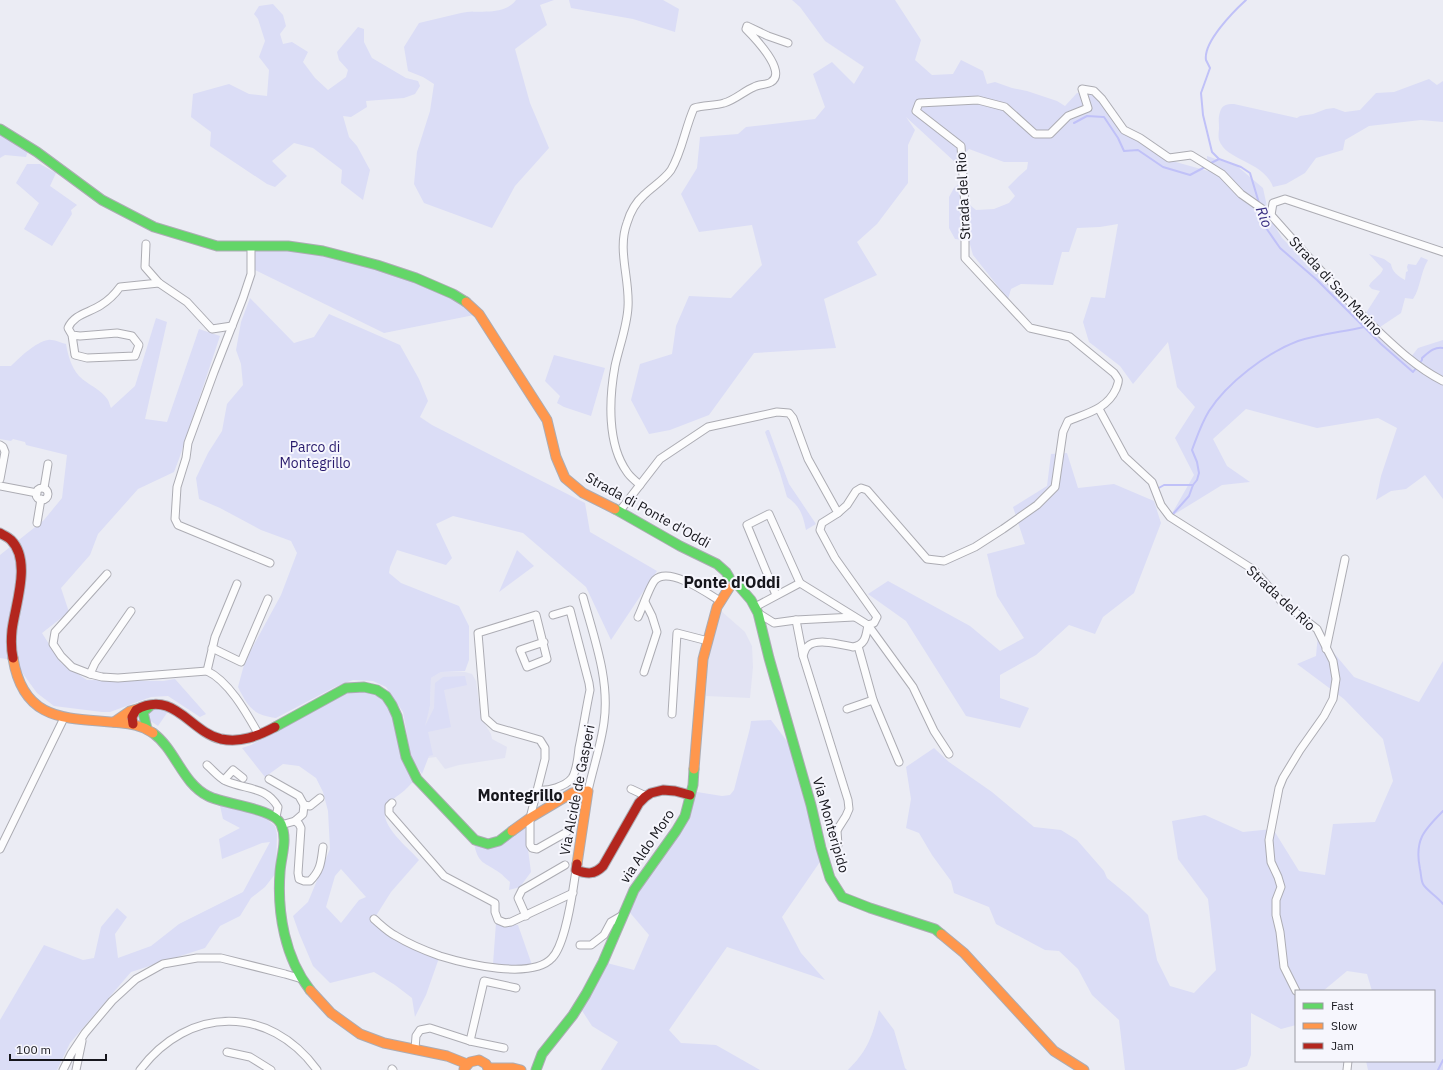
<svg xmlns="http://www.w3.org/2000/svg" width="1443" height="1070" viewBox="0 0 1443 1070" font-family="'IBM Plex Sans',sans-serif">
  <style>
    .built { fill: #e2e3f3 }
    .green { fill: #dbddf6; fill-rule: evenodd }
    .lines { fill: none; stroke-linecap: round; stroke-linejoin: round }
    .stream { stroke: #c0c1f8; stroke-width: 2 }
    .street-casing { stroke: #acacb3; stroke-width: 9 }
    .fast-casing { stroke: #acacb3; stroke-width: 11 }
    .slow-casing { stroke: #acacb3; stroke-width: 11 }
    .jam-casing { stroke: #acacb3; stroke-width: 11 }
    .street { stroke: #fcfcfd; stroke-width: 7 }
    .fast { stroke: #63d668; stroke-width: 9 }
    .slow { stroke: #ff974d; stroke-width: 9 }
    .jam { stroke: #b3261e; stroke-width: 9 }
    .labels { text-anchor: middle; stroke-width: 4; stroke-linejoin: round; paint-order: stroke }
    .street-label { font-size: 14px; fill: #16161c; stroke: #f6f6fd }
    .park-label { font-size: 14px; fill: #281a6c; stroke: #f6f6fd }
    .water-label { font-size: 15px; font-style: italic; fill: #392f82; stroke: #f6f6fd }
    .quarter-label { font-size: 16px; font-weight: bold; fill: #16161c; stroke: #f6f6fd }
  </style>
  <rect width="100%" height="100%" fill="#ebecf4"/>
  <g class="built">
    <path d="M721,611L745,632L752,646L753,667L750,698L706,696L708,661L715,630Z"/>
    <path d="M441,672H465L472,674L476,681L481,718L491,734L492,739L507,747L505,758L459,765L445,769L436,757L428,758L423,729L430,706L431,678Z"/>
  </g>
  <g class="green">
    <path d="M516,0H554L540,5L547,25L515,49L530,103L549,148L515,186L492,228L424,203L414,184L417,152L430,111L434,84L423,77L408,71L404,47L419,23C433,20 447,16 461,13C479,9 503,17 516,0Z"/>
    <path d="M569,0H663L679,9L675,32L633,19L571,8Z"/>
    <path d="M792,0H895L921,40L915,60L932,75L953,74L961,60L983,71L987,84L995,82L1012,88L1027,91L1057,101L1065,106L1077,93H1091L1105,107L1120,128L1137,141L1165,159L1208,171L1207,156L1237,166L1263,188L1269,216L1282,238L1336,291L1355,313L1418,371L1443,385V499L1425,475L1406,489L1391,491L1376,500L1381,476L1397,428L1378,418L1317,428L1246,409L1213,439L1227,466L1250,482L1222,485L1170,517L1194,475L1175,438L1195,407L1177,387L1168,342L1133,384L1120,366L1089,342L1083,322L1091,297L1105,298L1118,224L1100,227L1077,228L1069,252H1062L1053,285L1021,284L1011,289L1008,299L973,255L969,241L955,239L949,228V197L954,188L960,183L961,192L960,197L976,210L994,209L1009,203L1015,196L1008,187L1018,177L1027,169L1028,162H1004L969,149L956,163L906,117L915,130L908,145V183L877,224L857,242L877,275L824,299L836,348L754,353L709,415L670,430L649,434L631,400L640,364L672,354L676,326L689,296L731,298L762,265L752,225L699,232L681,194L697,168L700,137L738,134L746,127L815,119L825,107L813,74L832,62L854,84L864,67L825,41L800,7Z"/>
    <path d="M273,4L283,15L286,26L280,34L283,44L292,42L308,52L303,62L315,78L328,90L346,77L348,70L339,60L337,52L358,27L364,29V42L372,58L406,78L418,81L420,86L415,94L404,98L366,101L367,107L351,117L343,116L349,137L357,146L370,170L363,200L341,183L342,170L313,148L294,143L272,161L287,176L275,187L267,184L210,146L211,132L191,117L193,94L229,84L249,94L267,96L269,70L259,57L265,41L258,19L254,14L259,6Z"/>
    <path d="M1429,79L1437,85L1443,81V122L1421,120L1369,126L1345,140L1343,150L1316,158L1305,173L1286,184L1273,187C1264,161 1226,161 1219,140C1218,136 1219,131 1219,128C1219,122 1218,118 1220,112C1222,105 1226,104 1234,104L1297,118L1300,116L1313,114L1326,109L1334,108L1345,112L1360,110L1376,93L1394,92Z"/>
    <path d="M0,135L28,151L26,157L5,155L0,158Z"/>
    <path d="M27,164H40L56,173L50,186L77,205L71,210L72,214L52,246L24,229L39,203L16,183Z"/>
    <path d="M290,246L432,284L479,314L384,333L251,268V247Z"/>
    <path d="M1369,254L1384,259L1391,264C1392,272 1398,276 1405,280L1406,272L1408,271L1407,267L1408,264L1416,265L1421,257L1428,260C1420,273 1421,287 1413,299L1405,298L1401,313L1380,327L1366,313L1380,291L1372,289L1369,286C1372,279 1381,276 1383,269Z"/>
    <path d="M250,298L294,343L314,337L329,314L400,345L419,379L428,401L420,417L432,425L585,503L590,532L657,571L611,640L586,587L523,533L453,516L436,524L452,558L446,565L397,550L390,567L389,573L401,583L459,606L469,626V660L465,671L441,672L431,678L430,706L425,726L434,708L435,683L443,677L465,676L467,685L444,690L451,727L428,732L433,755L429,756L422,774L411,758L403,712L386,687L373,681L353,680L335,687L276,718C253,715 248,707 238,687L245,661L281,595L297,553L291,541L261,530L220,508L199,499L196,478L208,453L222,431L227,404L243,385L241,364L236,350L241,322Z"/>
    <path d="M156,318L167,322L145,419L167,422L199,329L220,336L179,459L174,472L138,489L98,534L90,555L61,588L69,612L42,633L61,663L87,680L163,681L175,679L206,714L200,717L168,696L151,697L110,712H102L54,706L37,693L13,660L0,658V555L44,520L62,498L67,455L26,445L25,442L13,439L11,441L0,439V366H11C20,357 36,342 48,340C53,339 61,343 66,344C68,355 71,367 79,376C88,385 101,389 108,400C109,402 110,406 111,408L135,386Z"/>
    <path d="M1443,340V379L1411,357L1418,348Z"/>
    <path d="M554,355L605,368L591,416L564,407L557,403L560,396L545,381Z"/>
    <path d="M767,430H769L789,484L816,524L806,530C803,515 800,506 787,497L780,473L765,432Z"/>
    <path d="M1067,453L1078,488L1114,484L1154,501L1161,523L1134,593L1103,617L1095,634L1069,625L1036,655L1000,675V698L1029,708L1020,728L966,716L906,621L868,594L888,581L970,626L1000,651L1024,638L997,596L987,554L1025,544L1013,507L1047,486L1051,454Z"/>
    <path d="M517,550L534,566L499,592Z"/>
    <path d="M1318,634L1354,677L1419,702L1443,661V1070H1368L1366,1061H1434V991H1372L1367,974L1347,971L1323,991H1296V1025L1281,1029L1251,1013V1055L1247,1066L1235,1070H1125L1119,1020L1092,995L1078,969L1059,951L1045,950L996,924L989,907L954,893L951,881L932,855L919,833L906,828L911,799L906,767L934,748L949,762L992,792L1034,827L1061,830L1077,840L1104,871L1107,878L1130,897L1148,915L1157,960L1170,986L1194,993L1216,970L1208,899L1178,859L1172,821L1205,815L1243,832L1273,829L1299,871L1325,875L1333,824L1375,822L1393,781L1383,739L1344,699L1297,664L1316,656Z"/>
    <path d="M373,691L390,705L416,779C410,784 406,790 400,794C396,797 391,800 388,804C374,822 409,848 419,860L391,892L374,919H373L439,958L426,995L415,1017L412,998L395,985L374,972L330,983L313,966L299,933L293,916L308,902L330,849L328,811L323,792L316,778L299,766L283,764L265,777L242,748L251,745L347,692ZM341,869L366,897L359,900L341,923L326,907L335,876Z"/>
    <path d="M152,708L169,710L158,726L146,718V713Z"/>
    <path d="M771,720L798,756L824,856L782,917L801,953L825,980L727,947L669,1030L681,1043L716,1045L760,1070H601L618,1042L592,1026L579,1006L603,962L634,970L649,935L626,908L685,816L697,792L722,796L730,795L734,790L750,728L751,721Z"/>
    <path d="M220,806L263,816L275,826L277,834L276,873L265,887L251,898L240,916L220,926L205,948L131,972L70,1043L57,1070H0V1020L44,945L83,960L94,958L101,927L117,908L127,917L115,934L118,958L151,946L179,924L243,892L270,842L262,843L222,859L219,839L240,828L223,819Z"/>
    <path d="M525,827L531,872L520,887L509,890L510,882C506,879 503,875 500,873C485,862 478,865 474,843C498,854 506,841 525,827Z"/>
    <path d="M496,923L518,925L532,965L513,967L493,964Z"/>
    <path d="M879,1010L894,1030L905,1068L907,1070H848C868,1050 872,1037 879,1010Z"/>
  </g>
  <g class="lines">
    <g class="stream">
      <path d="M1074,123L1087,116L1104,117L1118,138L1124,151L1138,150L1163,167L1190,175L1205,167"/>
      <path d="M1219,159L1212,152L1203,115L1201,93L1210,68C1209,66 1207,62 1206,60C1203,42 1234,11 1246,0"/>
      <path d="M1209,164L1219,159L1241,167L1250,173L1259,203"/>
      <path d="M1261,211L1264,225L1280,248L1317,280L1381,344L1413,372L1417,367"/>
      <path d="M1419,364L1422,360V358C1428,353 1435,346 1443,348"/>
      <path d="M1157,489L1164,485H1193"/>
      <path d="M1173,514L1189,496L1193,485L1197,480L1199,473L1197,462L1192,450C1197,437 1201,424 1209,411C1227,383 1266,353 1298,341C1320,334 1342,332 1364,327"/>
      <path d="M1443,811C1424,830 1414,840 1420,869C1421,873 1421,880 1423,884C1426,890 1438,897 1443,904"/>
      <path d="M1438,1070L1443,1060"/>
    </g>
    <defs>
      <g id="street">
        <path d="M146,244L145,267L159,283L187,302L212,329L232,326"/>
        <path d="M251,247V274L243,298L214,372L188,443L186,458L177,487L175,519L178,525L270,563"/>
        <path d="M1443,252L1285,199L1273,203L1271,215C1305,253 1338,291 1374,327C1395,347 1417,368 1443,381"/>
        <path d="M72,335L75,355L87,358L135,356L139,345L132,336L117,333L80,336L72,335L68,328C74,314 89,313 101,305C109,300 115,294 120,287L159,283"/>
        <path d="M1099,409L1125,457L1152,482L1161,505L1170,517L1254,570L1281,601L1317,629L1333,661L1336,679L1333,699L1324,716L1300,750L1283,778L1279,788L1269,840L1271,862L1278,877L1281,887L1276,900V915L1280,932L1284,967L1296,991"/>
        <path d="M0,445L3,447L5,452L0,479"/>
        <path d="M640,485C636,481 630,477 627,472C607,444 609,399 615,366C619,347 627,327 628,307C630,279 617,250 627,223C630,213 636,202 644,195C652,187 664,180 671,170C682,152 685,128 694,108C704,105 714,106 724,103C735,100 744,91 754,87C759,84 767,85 771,82C788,72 754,37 746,29L747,26L768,36L788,43"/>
        <path d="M0,486L37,493"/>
        <path d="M44,488L48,464"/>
        <circle cx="42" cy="494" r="6"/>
        <path d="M619,512L660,459L708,427L777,412L789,413L793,418L808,459L838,513L822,523L820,530L835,558L877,617L874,623L868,625L800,583L755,607"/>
        <path d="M838,513L847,505L856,491L861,488L867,490L927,559L944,561L975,547L1003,529L1037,505L1055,487L1063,432L1068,421C1087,413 1107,409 1116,389C1119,380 1120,381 1114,373L1070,337L1030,328L965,258V206L961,146L916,111L919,103L978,100L1005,107L1035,134H1050L1068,116L1088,108L1082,89L1094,91L1102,99L1124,130L1140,138L1169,158L1191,155L1222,174L1241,194L1271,215"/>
        <path d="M37,523L41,499"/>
        <path d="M107,574L55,632L53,644L61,656L72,667L90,674L102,677L118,678L207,671"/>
        <path d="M237,584L215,637L207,671C229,681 247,714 259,735"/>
        <path d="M776,595L747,525L769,514L800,583"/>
        <path d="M583,597C594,638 610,680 604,722C601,745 593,768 588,791"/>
        <path d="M758,613L774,623L796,620L854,617"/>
        <path d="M638,617C642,609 650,585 655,580C669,566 707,593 720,601"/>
        <path d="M796,620L803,656"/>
        <path d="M868,625L913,687L934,731L949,754"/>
        <path d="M544,642L520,650L527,667L547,659L536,615L478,633L485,718L495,727L540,740L545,748V759L530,818V845L532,848L537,849L567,832"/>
        <path d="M858,646L873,700L899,762"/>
        <path d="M212,648L241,662L268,599"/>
        <path d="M1326,649L1345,559"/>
        <path d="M644,672L657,632L652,616L645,602"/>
        <path d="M90,674L95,663L131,611"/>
        <path d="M847,709L873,700"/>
        <path d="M672,714L677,633L708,641"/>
        <path d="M207,765C213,770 219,778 226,781C246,790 266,786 278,807L276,817"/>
        <path d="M269,779L299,796L304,805L303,814L295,821L281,825"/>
        <path d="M224,780L233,770L243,778"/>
        <path d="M631,789L646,796"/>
        <path d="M538,790C548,791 565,787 572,778C577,770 578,757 579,748C583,729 586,709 590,690L589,683L570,610L553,615"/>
        <path d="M392,803L389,806V813L444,876L495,903V912L498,920L505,923L511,922L573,893"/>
        <path d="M304,805L310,806L320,798"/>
        <path d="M295,821L299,824L301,828L298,873L299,879L304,881H310C321,870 321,862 323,847"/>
        <path d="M838,845L837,831L839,827L846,816L849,809L848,800L803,656C804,653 805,649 807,647C816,637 842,645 853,647C866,645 866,635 868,625"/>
        <path d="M0,849L64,718"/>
        <path d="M526,916L518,898L522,890L565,865"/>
        <path d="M374,919C381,925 388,932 396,936C409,944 426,951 440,956C466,964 532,980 552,958C566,944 573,890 576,870"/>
        <path d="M580,945H591L604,935L611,922L623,915"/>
        <path d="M470,1041L484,981L516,988"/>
        <path d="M415,1049L416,1036L420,1030L430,1028L470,1041L504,1048"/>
        <path d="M227,1052L250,1057L271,1070"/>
        <path d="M392,1069L393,1070"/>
        <path d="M63,1070L71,1054L85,1033L112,1001L136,979L163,964L197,958H221L285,974L302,979"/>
        <path d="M76,1070L82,1041"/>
        <path d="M140,1070C188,1006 269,1004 317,1070"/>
        <path d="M1347,1070L1348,1061"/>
      </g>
      <g id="fast">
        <path d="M0,129L37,152L102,200L154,227L217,246H288L323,251L377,265L416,278L453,294L466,302"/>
        <path d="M615,509L680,546L717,564L726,572L729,577"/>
        <path d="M738,585L751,600L758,613L769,658L811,805L821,848L830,878L842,897L870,908L935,929L941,934"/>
        <path d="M275,727L346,688L364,687L377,690L386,696L392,705L397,716L406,757L417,779L475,840L488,844L499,841L512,831"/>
        <path d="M147,729L143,712L150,706"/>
        <path d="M153,733C176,750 182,783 208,796C226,805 273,808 281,824C288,840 281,856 280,872C277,913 285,958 310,990"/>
        <path d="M536,1070L542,1054L573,1015L586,994L603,962L634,890L676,831L685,816L693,785L694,769"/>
      </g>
      <g id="slow">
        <path d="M466,302L479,314L547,420L556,457L565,478L583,493L615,509"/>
        <path d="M13,658C25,732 81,715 135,725L144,728L153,733"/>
        <path d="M114,722L130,711L137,709"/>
        <path d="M694,769L703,659L717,607L729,588"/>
        <path d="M512,831L530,818L572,793L588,791L577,864"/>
        <path d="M941,934L964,953L1054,1051L1084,1070"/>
        <path d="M310,990L331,1013L360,1034L384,1043L447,1056L467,1064"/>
        <path d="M488,1068H513L521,1070"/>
        <path d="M464,1069L470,1062L479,1060L486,1064L489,1070"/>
      </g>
      <g id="jam">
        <path d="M0,533C3,535 8,537 11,540C32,561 15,605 12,630C11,640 11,649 13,658"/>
        <path d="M133,724L132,717L136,710C174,689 190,732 221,739C241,743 258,736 275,727"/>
        <path d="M577,864L576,870C587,874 594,875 603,866L639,803L645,797L651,793L663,790L675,791L690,795"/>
      </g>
    </defs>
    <use href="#street" class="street-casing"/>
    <use href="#fast" class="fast-casing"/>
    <use href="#slow" class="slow-casing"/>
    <use href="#jam" class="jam-casing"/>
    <use href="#street" class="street"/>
    <use href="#fast" class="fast"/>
    <use href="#slow" class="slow"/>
    <use href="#jam" class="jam"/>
  </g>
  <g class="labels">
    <g class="street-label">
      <text transform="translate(963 196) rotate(-93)" y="5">Strada del Rio</text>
      <text transform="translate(1336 286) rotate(47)" y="5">Strada di San Marino</text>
      <text transform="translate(648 510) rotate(29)" y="5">Strada di Ponte d'Oddi</text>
      <text transform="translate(1281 598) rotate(43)" y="5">Strada del Rio</text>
      <text transform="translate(577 790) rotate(-79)" y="5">Via Alcide de Gasperi</text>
      <text transform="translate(831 825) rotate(74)" y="5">Via Monteripido</text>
      <text transform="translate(647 846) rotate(-56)" y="5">via Aldo Moro</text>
    </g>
    <g class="park-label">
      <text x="315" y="452">Parco di<tspan x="315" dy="16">Montegrillo</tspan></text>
    </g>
    <g class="water-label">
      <text transform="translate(1264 217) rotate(69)" y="5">Rio</text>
    </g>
    <g class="quarter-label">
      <text x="732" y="588">Ponte d'Oddi</text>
      <text x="520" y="801">Montegrillo</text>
    </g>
  </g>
  <rect x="1295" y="990" width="140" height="72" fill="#f6f6fd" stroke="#9c9ca3"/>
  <rect x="1303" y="1003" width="20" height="6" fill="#63d668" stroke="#9c9ca3"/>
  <text x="1331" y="1010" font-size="12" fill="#16161c">Fast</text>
  <rect x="1303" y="1023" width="20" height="6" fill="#ff974d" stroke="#9c9ca3"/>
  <text x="1331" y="1030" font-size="12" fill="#16161c">Slow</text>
  <rect x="1303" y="1043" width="20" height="6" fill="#b3261e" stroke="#9c9ca3"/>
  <text x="1331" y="1050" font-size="12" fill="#16161c">Jam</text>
  <path d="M10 1054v6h96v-6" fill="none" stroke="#16161c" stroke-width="2"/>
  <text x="16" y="1054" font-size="12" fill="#16161c" stroke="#f6f6fd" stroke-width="3" paint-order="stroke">100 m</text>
</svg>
